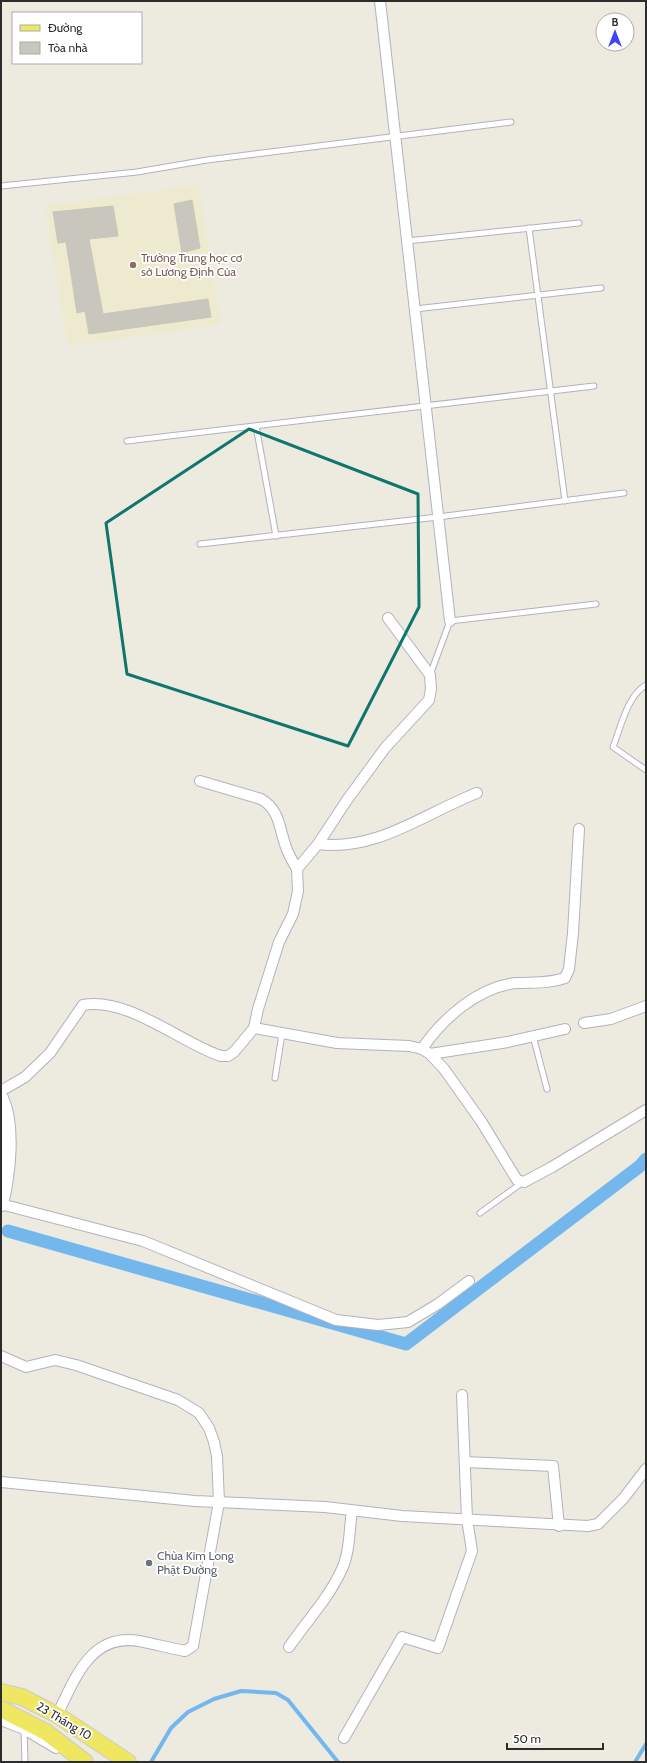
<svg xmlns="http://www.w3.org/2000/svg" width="647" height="1763" viewBox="0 0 647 1763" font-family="Cabin,sans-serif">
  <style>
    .education { fill: #eeeacf }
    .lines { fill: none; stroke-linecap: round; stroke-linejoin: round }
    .stream { stroke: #74b7ed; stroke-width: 4 }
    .canal { stroke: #74b7ed; stroke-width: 13 }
    .building { fill: #c9c6be; stroke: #c9c6b8 }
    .lane-casing { stroke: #b2b2bf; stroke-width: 7 }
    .street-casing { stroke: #b2b2bf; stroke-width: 12 }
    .secondary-casing { stroke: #b2b2bf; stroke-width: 16 }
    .primary-casing { stroke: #ccc; stroke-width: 18 }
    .lane { stroke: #fff; stroke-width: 5 }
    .street { stroke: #fff; stroke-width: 10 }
    .secondary { stroke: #fff; stroke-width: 14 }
    .primary { stroke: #efe762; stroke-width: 16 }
    .marked { fill: none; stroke: #0f766e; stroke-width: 3; stroke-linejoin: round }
    .education-dot { fill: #8d6e63; stroke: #fff; stroke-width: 1.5 }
    .worship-dot { fill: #6b7280; stroke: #fff; stroke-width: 1.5 }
    .labels { text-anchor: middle; stroke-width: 3.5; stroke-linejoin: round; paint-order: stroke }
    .education-label { font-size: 12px; fill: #785e54; stroke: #fff; text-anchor: start }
    .worship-label { font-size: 12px; fill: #5b616d; stroke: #fff; text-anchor: start }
    .street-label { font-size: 12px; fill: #2c2c2c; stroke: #fff }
  </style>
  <rect width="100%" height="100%" fill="#edeadf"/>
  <path class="education" d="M198,185L221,324L68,346L45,206Z"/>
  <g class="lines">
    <g class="stream">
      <path d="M151,1762L171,1728L188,1712L214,1699L241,1691L276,1693L288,1700L338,1762"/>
      <path d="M635,1762L646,1744"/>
    </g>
    <path class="canal" d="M8,1231L406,1344L640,1166L646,1159"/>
  </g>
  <g class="building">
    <path d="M192,200L200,248L182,253L174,204Z"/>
    <path d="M113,206L118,236L89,239L103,314L208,299L211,317L89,334L85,311L77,313L66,242L58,243L53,212Z"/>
  </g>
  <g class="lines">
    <defs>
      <g id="lane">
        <path d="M1,186L137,172L207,160L511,122"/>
        <path d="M529,228L565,501"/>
        <path d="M407,241L579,223"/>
        <path d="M415,309L601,288"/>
        <path d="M256,426L276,536"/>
        <path d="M127,441L594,386"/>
        <path d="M200,544L438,517L624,493"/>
        <path d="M430,675L450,621L596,604"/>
        <path d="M646,685C627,696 621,727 613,747L646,770"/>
        <path d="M533,1036L547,1089"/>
        <path d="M275,1078L282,1034"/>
        <path d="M480,1213L523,1182"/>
        <path d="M24,1729L25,1762"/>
      </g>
      <g id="street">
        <path d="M380,1L450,621"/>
        <path d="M200,781L261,799C280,810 279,828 286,847C288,854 293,862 297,869"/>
        <path d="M318,844C376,852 425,813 477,793"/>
        <path d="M584,1023L611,1019L646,1006"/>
        <path d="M254,1028L337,1043L409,1046L422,1049L430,1054L444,1069L481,1121L517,1180L524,1182L552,1167L646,1110"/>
        <path d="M422,1049C442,1019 478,987 516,983C533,982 548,984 565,978L569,969L573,933L579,829"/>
        <path d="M430,1054L508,1042L565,1029"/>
        <path d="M1,1091L25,1077L50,1053L83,1005C127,996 181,1043 221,1056H228L234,1052L254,1028L258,1009L279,942L293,914L298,891L297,869L318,844L347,800L385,748L429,700L431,689L430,675L388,618"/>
        <path d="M1,1204L143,1241L336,1320L378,1325L408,1322L438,1304L469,1281"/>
        <path d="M1,1356L26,1367L55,1360L76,1365L178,1400L199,1413L209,1428L214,1442L217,1456L219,1502L193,1646L185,1651C170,1648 154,1644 139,1641C90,1633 75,1679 57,1715"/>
        <path d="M465,1462L553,1466L559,1526"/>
        <path d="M1,1482L195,1501L325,1507L402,1516L588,1526L598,1524L623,1499L646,1469"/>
        <path d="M289,1647C306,1622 328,1599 341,1571C350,1554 349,1530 352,1511"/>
        <path d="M1,1720L24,1729L56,1748"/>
        <path d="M344,1738L402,1637L438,1648L472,1551L467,1519L462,1395"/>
      </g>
      <path id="secondary" d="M1,1098C14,1126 8,1175 1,1204"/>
      <g id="primary">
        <path d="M1,1692L22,1697L57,1715L128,1762"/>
        <path d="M1,1709L46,1732L85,1762"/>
      </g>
    </defs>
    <use href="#lane" class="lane-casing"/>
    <use href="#street" class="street-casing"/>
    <use href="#secondary" class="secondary-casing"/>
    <use href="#primary" class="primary-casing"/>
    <use href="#lane" class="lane"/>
    <use href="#street" class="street"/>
    <use href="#secondary" class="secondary"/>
    <use href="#primary" class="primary"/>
  </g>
  <path class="marked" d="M249,429L418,494L419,607L348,746L127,674L106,523Z"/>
  <circle class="education-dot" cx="133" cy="265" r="4"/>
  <circle class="worship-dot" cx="149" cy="1563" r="4"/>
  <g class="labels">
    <g class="education-label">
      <text x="141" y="262">Trường Trung học cơ<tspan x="141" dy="14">sở Lương Định Của</tspan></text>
    </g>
    <g class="worship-label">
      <text x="157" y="1560">Chùa Kim Long<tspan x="157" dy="14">Phật Đường</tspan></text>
    </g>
    <g class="street-label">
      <text transform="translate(64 1721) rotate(31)" y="4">23 Tháng 10</text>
    </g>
  </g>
  <rect width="647" height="1763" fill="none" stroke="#2c2c2c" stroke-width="4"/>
  <rect x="12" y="12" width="130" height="52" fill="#ffffff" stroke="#ababab"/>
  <rect x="20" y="25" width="20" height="6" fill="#efe762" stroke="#ababab"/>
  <text x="48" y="32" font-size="12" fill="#2c2c2c">Đường</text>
  <rect x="20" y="42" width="20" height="12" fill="#c9c6be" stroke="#ababab"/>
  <text x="48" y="52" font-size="12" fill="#2c2c2c">Tòa nhà</text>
  <g transform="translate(615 32)"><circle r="19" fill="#ffffff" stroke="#ababab"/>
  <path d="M0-3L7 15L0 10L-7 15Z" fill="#4143f8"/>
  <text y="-6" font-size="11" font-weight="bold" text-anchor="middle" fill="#2c2c2c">B</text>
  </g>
  <path d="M507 1743v6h96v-6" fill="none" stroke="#2c2c2c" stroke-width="2"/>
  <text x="513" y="1743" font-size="12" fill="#2c2c2c" stroke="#ffffff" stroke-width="3" paint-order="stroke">50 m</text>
</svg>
